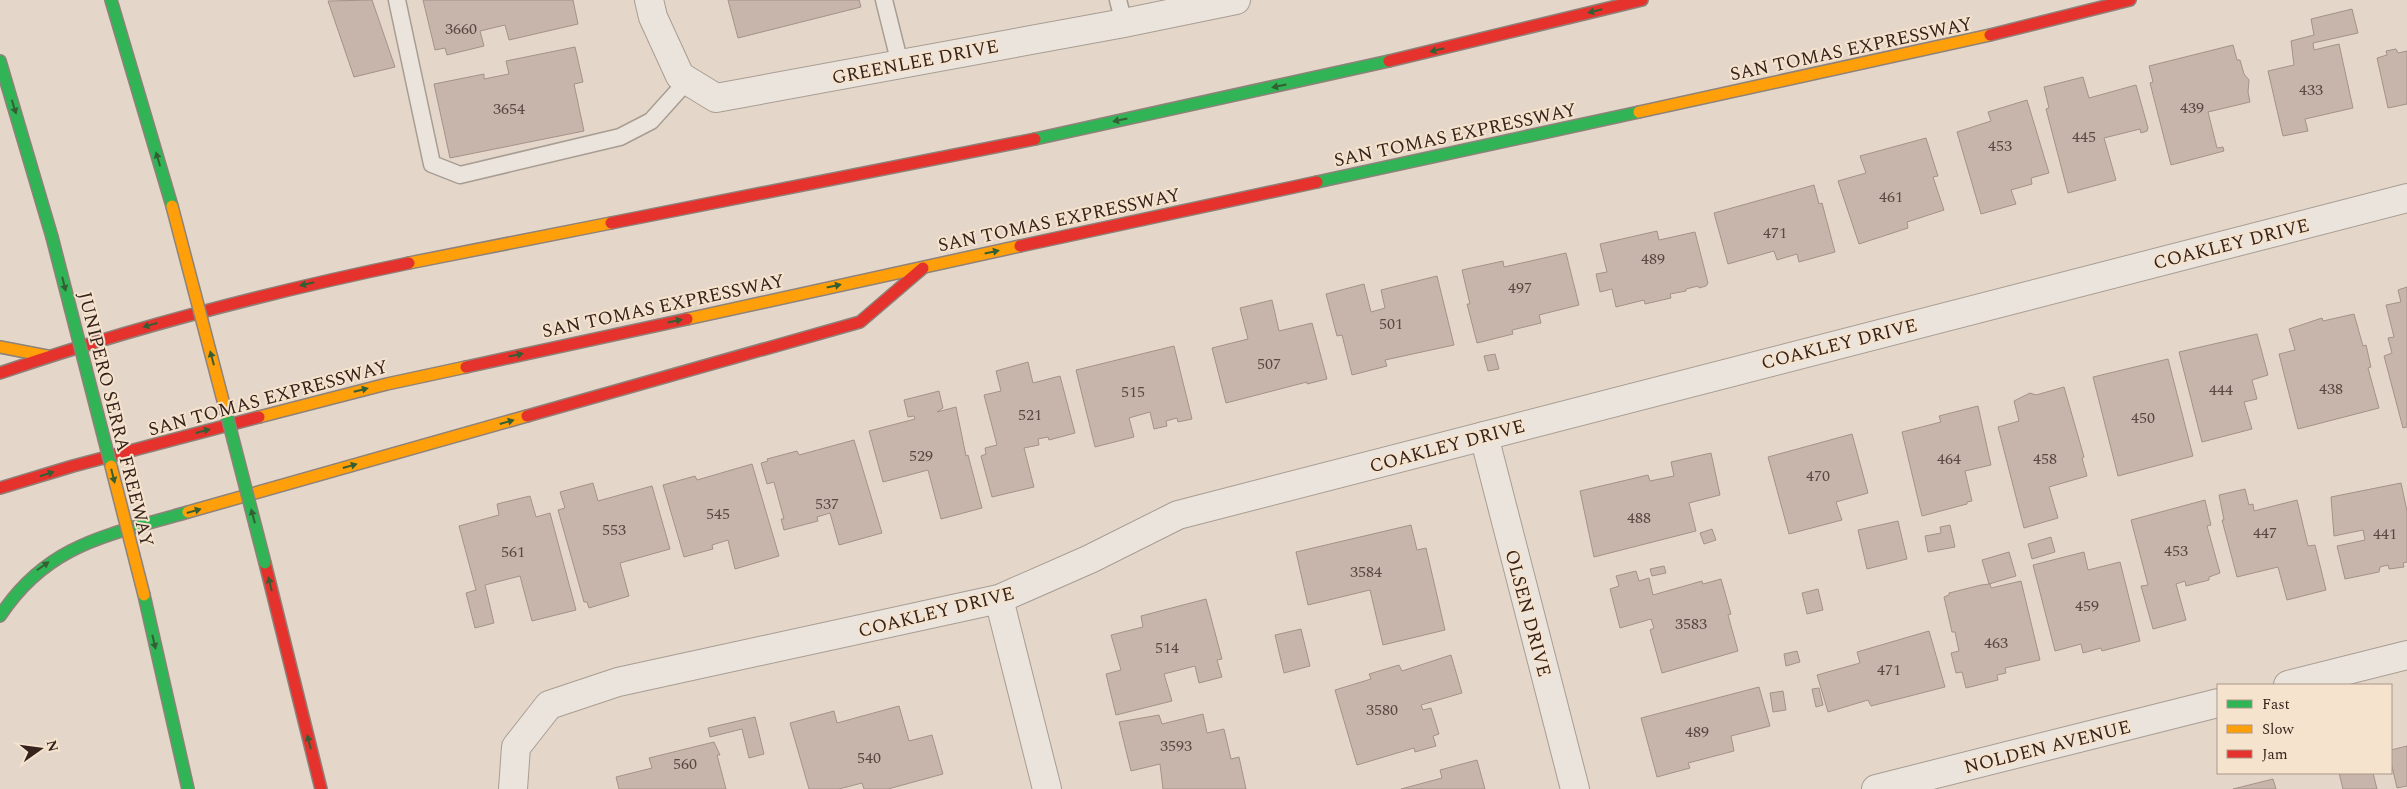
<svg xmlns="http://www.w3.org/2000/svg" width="2407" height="789" viewBox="0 0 2407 789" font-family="Spectral,serif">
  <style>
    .building { fill: #c7b4aa; stroke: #a49289 }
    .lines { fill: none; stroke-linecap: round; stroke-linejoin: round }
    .lane-casing { stroke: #a89d93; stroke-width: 19 }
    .street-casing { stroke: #a89d93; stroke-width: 30 }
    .fast-casing { stroke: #8e827a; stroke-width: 14 }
    .slow-casing { stroke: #8e827a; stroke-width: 14 }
    .jam-casing { stroke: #8e827a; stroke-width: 14 }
    .lane { stroke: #ebe4dc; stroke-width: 16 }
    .street { stroke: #ebe4dc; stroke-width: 28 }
    .fast { stroke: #30b455; stroke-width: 11 }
    .slow { stroke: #ff9f0a; stroke-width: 11 }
    .jam { stroke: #e5322d; stroke-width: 11 }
    .fast-bridge-casing { stroke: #8e827a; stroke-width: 14; stroke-linecap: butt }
    .slow-bridge-casing { stroke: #8e827a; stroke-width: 14; stroke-linecap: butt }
    .fast-bridge { stroke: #30b455; stroke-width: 11 }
    .slow-bridge { stroke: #ff9f0a; stroke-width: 11 }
    .oneway { fill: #345e33 }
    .labels { text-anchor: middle; stroke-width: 4; stroke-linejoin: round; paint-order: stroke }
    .number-label { font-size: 16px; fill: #5a4840 }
    .street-label { font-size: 19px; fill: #36241c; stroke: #f6e3ce }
  </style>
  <rect width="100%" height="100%" fill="#e4d7c9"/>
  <g class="building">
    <path d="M372,0L395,67L354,77L328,1Z"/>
    <path d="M423,0H573L578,24L509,40L505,25L480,31L484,46L447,55L445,48L435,50Z"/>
    <path d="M728,0H859L861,7L738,38Z"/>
    <path d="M2352,9L2358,33L2313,43L2314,50L2339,44L2353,108L2305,119L2308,131L2283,136L2268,71L2294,65L2291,41L2314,35L2311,19Z"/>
    <path d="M2233,45L2237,60H2240L2244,74L2249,80L2248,92L2250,102L2208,112L2217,148L2223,147L2224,151L2171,165L2150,83L2153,82L2149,66Z"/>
    <path d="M575,47L583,82L574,84L584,131L450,158L434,84L484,74V79L509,74L506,61Z"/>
    <path d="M2396,49L2398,53L2407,51V104L2388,108L2377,58L2387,55L2386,51Z"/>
    <path d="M2083,77L2089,98L2136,85L2148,128L2147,131L2141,133L2140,129L2104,138L2116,180L2068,193L2046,109L2049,108L2044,87Z"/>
    <path d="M2027,100L2049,173L2031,178L2032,184L2011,190L2016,204L1981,214L1957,132L1991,121L1988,112Z"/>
    <path d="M1926,138L1938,176L1933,177L1944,210L1907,222L1908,228L1859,244L1838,181L1866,173L1860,156Z"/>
    <path d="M1814,185L1819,204L1822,203L1835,252L1799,262L1797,254L1777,260L1774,251L1728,264L1714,213Z"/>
    <path d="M1657,231L1659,240L1695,232L1708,283L1706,286L1699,288L1698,286L1686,289V291L1670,294L1671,298L1645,304L1644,300L1616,307L1612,289L1600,292L1596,274L1607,272L1600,244Z"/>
    <path d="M1566,253L1579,305L1539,315L1541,323L1512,330L1513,334L1477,343L1467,304H1470L1462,270L1503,261L1504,267Z"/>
    <path d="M1437,276L1454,345L1385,360L1387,366L1352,375L1342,335L1337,336L1326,294L1364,284L1371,312L1385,308L1381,290Z"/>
    <path d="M2407,287V427L2403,428L2384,356L2392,353L2388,338L2394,337L2386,305L2401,302L2398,290Z"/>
    <path d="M1272,300L1279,331L1312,323L1327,379L1307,384V382L1226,403L1212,348L1248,339L1240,308Z"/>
    <path d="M2354,314L2363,346L2366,345L2371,367L2368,368L2379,408L2298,429L2279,354L2295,350L2289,329L2322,318L2323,321Z"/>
    <path d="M2257,334L2268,375L2252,380L2257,399L2244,402L2252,429L2202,442L2179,352Z"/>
    <path d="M1174,346L1192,419L1178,422L1177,418L1166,421L1167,426L1154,429L1150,412L1129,418L1134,437L1095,447L1076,370Z"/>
    <path d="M1495,354L1499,369L1488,371L1484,356Z"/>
    <path d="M2168,359L2193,456L2118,476L2093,377Z"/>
    <path d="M1028,362L1033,383L1060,376L1075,433L1049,440L1048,437L1038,439L1039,445L1024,448L1034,487L992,497L981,456L986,454L985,448L997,445L984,395L1001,391L996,371Z"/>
    <path d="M2064,387L2084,457L2082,458L2087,476L2049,487L2058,518L2024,528L1998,427L2019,421L2014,401L2030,393L2036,395Z"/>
    <path d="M939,391L943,408L937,412L956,407L966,456L968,455L982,508L941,519L928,470L883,482L869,431L915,419L914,416L908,417L904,400Z"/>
    <path d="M1978,406L1991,465L1965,471L1972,501L1967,502V504L1922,516L1902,432L1941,422L1939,416Z"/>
    <path d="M1852,434L1868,493L1836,502L1842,520L1789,534L1768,457Z"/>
    <path d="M854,440L882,533L839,545L830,513L817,517L818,521L784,530L781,519H784L774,482L767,484L761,463L768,461L767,459L797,451L799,455Z"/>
    <path d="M1711,453L1720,495L1689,503L1696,531L1594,557L1580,491L1648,475L1650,481L1674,476L1671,462Z"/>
    <path d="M752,464L779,556L735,569L728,540L712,545L713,549L684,557L663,485L695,476L697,480Z"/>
    <path d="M593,483L598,501L652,486L670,549L620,563L629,596L589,608L587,602H584L558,510L565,508L560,492Z"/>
    <path d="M2401,483L2407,511V562L2403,563L2404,567L2389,569L2388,565L2380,567L2379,572L2345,579L2337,546L2365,540L2363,530L2334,536L2331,497Z"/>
    <path d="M2245,489L2249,505L2253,504L2254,511L2297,500L2308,546L2315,545L2326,590L2287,600L2278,567L2237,577L2222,520H2224L2219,495Z"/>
    <path d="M530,496L536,517L550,513L576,610L532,621L520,576L485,585L494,623L475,628L466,593L476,590L459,526L499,515L497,504Z"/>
    <path d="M2205,500L2211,525L2207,526L2220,573L2209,577V580L2186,586L2185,581L2176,584L2186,620L2153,629L2141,586L2148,585L2131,520Z"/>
    <path d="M1898,521L1907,559L1867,569L1858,530Z"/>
    <path d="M1411,525L1417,550L1426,548L1445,630L1383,645L1370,590L1308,605L1296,552Z"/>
    <path d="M1950,525L1955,547L1928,552L1925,536L1941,533L1940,527Z"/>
    <path d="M1712,529L1716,540L1704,544L1700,533Z"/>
    <path d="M2051,537L2055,552L2032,559L2028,544Z"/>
    <path d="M2009,552L2016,576L1989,584L1982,560Z"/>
    <path d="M2084,552L2088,570L2120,562L2140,641L2102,651L2101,648L2083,653L2081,644L2055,651L2033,565Z"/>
    <path d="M1664,566L1666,573L1652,576L1650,569Z"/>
    <path d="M1636,571L1639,581L1649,578L1653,595L1702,581L1703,584L1721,579L1731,614L1728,615L1738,651L1662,673L1650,630L1654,628L1651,619L1620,628L1610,589L1619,586L1616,576Z"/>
    <path d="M2021,581L2040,660L2005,668L2006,673L1997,675L1998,680L1966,688L1962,672L1956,673L1951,653L1959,651L1955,632H1952L1944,597L1949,595V593L1981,585L1990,584L1991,588Z"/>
    <path d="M1818,589L1823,610L1807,614L1802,593Z"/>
    <path d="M1206,599L1222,659L1217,660L1222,677L1199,683L1195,666L1164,674L1172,701L1116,715L1106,674L1121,670L1111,635L1143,627L1141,616Z"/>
    <path d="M1301,629L1310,666L1284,673L1275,635Z"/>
    <path d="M1929,631L1945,687L1871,706L1868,700L1828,712L1817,675L1860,663L1857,652Z"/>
    <path d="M1797,651L1800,662L1786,666L1784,654Z"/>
    <path d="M1451,655L1462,693L1421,705L1423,710L1431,708L1439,734L1433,736L1436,746L1415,752L1414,748L1357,765L1335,690L1371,679L1369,674L1399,665L1402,671Z"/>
    <path d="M1759,687L1770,726L1731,736L1734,751L1688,763L1690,768L1657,777L1641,718Z"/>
    <path d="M1819,688L1823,705L1816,707L1812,689Z"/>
    <path d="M1783,691L1786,710L1773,712L1770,693Z"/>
    <path d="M899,706L909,741L932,735L943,774L888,789H864L862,783L839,789H809L790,723L834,711L837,723Z"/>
    <path d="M1203,714L1207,733L1224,729L1231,759L1239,757L1246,789H1163L1160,764L1131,771L1119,722L1159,715L1162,724Z"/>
    <path d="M755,717L764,754L749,758L742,729L710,737L708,728Z"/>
    <path d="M714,742L720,755H717L726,789H619L616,777L652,768L649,758Z"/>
    <path d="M2407,746V786L2397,788L2391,762V750Z"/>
    <path d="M1477,760L1485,789H1401L1442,778L1440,770Z"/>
    <path d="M2339,773H2373L2377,789H2343Z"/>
    <path d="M2273,779L2276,789H2233Z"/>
  </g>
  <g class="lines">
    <defs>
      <g id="lane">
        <path d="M397,0L432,164L460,175L620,137L651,121L687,81"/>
        <path d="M884,0L900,64"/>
        <path d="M1118,0L1124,23"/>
      </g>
      <g id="street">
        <path d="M649,0L653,17L680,76L716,98L1124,23L1236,0"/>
        <path d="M1484,436L1575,789"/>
        <path d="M999,599L1047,789"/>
        <path d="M2288,685L2407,655"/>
        <path d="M513,789L516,747L549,705L618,682L999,599L1090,559L1178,515L2407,198"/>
        <path d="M1876,789L2218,703"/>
      </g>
      <g id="fast">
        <path d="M111,0L172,206"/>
        <path d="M0,61L52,237"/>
        <path d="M1035,139L1389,61"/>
        <path d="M1317,182L1639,112"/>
        <path d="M144,595L188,789"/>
        <path d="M0,616C48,543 109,535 188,512"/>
      </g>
      <g id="slow">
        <path d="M1639,112L1990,35"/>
        <path d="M409,263L611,223"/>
        <path d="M687,319L1020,246"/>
        <path d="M0,347L47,356"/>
        <path d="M259,417L387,384L466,367"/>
        <path d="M188,512L527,416"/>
      </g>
      <g id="jam">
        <path d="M1990,35L2130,0"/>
        <path d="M1389,61L1642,0"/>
        <path d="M611,223L1035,139"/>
        <path d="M1020,246L1317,182"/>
        <path d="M466,367L687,319"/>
        <path d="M0,373C134,327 270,292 409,263"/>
        <path d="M527,416L860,322L923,268"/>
        <path d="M0,488L73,466L259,417"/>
        <path d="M265,563L321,789"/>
      </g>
    </defs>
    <use href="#lane" class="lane-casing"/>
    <use href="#street" class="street-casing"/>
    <use href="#fast" class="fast-casing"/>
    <use href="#slow" class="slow-casing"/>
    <use href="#jam" class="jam-casing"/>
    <use href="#lane" class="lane"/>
    <use href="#street" class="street"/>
    <use href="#fast" class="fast"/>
    <use href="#slow" class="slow"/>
    <use href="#jam" class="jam"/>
    <defs>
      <g id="fast-bridge">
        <path d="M52,237L111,466"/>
        <path d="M226,412L265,563"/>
      </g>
      <g id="slow-bridge">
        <path d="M172,206L226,412"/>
        <path d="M111,466L144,595"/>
      </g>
    </defs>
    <use href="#fast-bridge" class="fast-bridge-casing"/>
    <use href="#slow-bridge" class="slow-bridge-casing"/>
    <use href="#fast-bridge" class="fast-bridge"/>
    <use href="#slow-bridge" class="slow-bridge"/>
  </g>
  <defs><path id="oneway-solid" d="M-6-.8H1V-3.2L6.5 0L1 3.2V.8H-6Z" transform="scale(1.25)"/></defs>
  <g class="oneway">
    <use href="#oneway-solid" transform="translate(1595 11) rotate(166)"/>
    <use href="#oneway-solid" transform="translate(1437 50) rotate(166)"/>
    <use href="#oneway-solid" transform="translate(1279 86) rotate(168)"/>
    <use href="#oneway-solid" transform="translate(14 107) rotate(73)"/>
    <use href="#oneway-solid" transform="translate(1120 120) rotate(168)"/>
    <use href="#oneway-solid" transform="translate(158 159) rotate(-106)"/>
    <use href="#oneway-solid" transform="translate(992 252) rotate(-12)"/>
    <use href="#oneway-solid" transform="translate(64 284) rotate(76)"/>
    <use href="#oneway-solid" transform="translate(307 284) rotate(167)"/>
    <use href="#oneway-solid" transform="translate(834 286) rotate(-12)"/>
    <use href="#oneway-solid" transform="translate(675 321) rotate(-12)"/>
    <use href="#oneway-solid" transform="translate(150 325) rotate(164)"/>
    <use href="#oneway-solid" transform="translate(516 355) rotate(-12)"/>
    <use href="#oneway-solid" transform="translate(212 358) rotate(-105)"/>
    <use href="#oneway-solid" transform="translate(361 390) rotate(-14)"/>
    <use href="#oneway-solid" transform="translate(507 422) rotate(-16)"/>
    <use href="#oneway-solid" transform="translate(203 431) rotate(-15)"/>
    <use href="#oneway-solid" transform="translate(350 466) rotate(-16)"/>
    <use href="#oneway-solid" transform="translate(47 474) rotate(-17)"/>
    <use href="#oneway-solid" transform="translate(113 476) rotate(76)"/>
    <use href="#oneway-solid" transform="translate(194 511) rotate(-16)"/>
    <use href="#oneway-solid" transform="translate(253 516) rotate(-105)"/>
    <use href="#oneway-solid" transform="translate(43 566) rotate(-35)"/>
    <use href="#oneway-solid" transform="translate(270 584) rotate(-104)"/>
    <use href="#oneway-solid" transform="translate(154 642) rotate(77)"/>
    <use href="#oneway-solid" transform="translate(309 742) rotate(-104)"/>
  </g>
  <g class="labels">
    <g class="number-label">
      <text x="461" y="34">3660</text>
      <text x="2311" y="95">433</text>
      <text x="2192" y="113">439</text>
      <text x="509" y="114">3654</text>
      <text x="2084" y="142">445</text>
      <text x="2000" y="151">453</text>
      <text x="1891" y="202">461</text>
      <text x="1775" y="238">471</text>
      <text x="1653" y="264">489</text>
      <text x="1520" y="293">497</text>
      <text x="1391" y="329">501</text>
      <text x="1269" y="369">507</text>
      <text x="2331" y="394">438</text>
      <text x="2221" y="395">444</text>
      <text x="1133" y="397">515</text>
      <text x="1030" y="420">521</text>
      <text x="2143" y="423">450</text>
      <text x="921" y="461">529</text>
      <text x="1949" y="464">464</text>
      <text x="2045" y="464">458</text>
      <text x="1818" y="481">470</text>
      <text x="827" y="509">537</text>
      <text x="718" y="519">545</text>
      <text x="1639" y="523">488</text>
      <text x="614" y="535">553</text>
      <text x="2265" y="538">447</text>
      <text x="2385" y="539">441</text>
      <text x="2176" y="556">453</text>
      <text x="513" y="557">561</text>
      <text x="1366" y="577">3584</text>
      <text x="2087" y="611">459</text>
      <text x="1691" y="629">3583</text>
      <text x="1996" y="648">463</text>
      <text x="1167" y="653">514</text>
      <text x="1889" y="675">471</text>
      <text x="1382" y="715">3580</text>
      <text x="1697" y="737">489</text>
      <text x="1176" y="751">3593</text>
      <text x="869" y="763">540</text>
      <text x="685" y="769">560</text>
    </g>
    <g class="street-label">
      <text transform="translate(1851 48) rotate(-12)" y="7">SAN TOMAS EXPRESSWAY</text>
      <text transform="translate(915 61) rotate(-11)" y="7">GREENLEE DRIVE</text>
      <text transform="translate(1455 134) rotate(-12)" y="7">SAN TOMAS EXPRESSWAY</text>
      <text transform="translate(1059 219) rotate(-12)" y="7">SAN TOMAS EXPRESSWAY</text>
      <text transform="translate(2231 243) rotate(-14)" y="7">COAKLEY DRIVE</text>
      <text transform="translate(663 305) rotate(-12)" y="7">SAN TOMAS EXPRESSWAY</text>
      <text transform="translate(1839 343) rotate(-14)" y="7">COAKLEY DRIVE</text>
      <text transform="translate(268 397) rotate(-15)" y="7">SAN TOMAS EXPRESSWAY</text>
      <text transform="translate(117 419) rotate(76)" y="7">JUNIPERO SERRA FREEWAY</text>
      <text transform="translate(1447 445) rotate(-15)" y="7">COAKLEY DRIVE</text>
      <text transform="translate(936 611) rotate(-14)" y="7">COAKLEY DRIVE</text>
      <text transform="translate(1529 613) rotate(75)" y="7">OLSEN DRIVE</text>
      <text transform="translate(2047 746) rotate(-14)" y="7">NOLDEN AVENUE</text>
    </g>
  </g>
  <rect x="2217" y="684" width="175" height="90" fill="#f6e3ce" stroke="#a99787"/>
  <rect x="2227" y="700" width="25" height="8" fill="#30b455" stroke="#a99787"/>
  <text x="2262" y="709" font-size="15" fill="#36241c">Fast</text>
  <rect x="2227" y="725" width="25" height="8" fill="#ff9f0a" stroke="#a99787"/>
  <text x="2262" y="734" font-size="15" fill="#36241c">Slow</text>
  <rect x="2227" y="750" width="25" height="8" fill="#e5322d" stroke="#a99787"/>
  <text x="2262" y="759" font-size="15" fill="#36241c">Jam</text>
  <g transform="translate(40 749) rotate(76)" stroke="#f6e3ce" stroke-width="4" paint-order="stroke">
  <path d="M0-4L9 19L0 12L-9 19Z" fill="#36241c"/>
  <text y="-8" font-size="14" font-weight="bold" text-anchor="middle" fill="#36241c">N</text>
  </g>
</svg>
